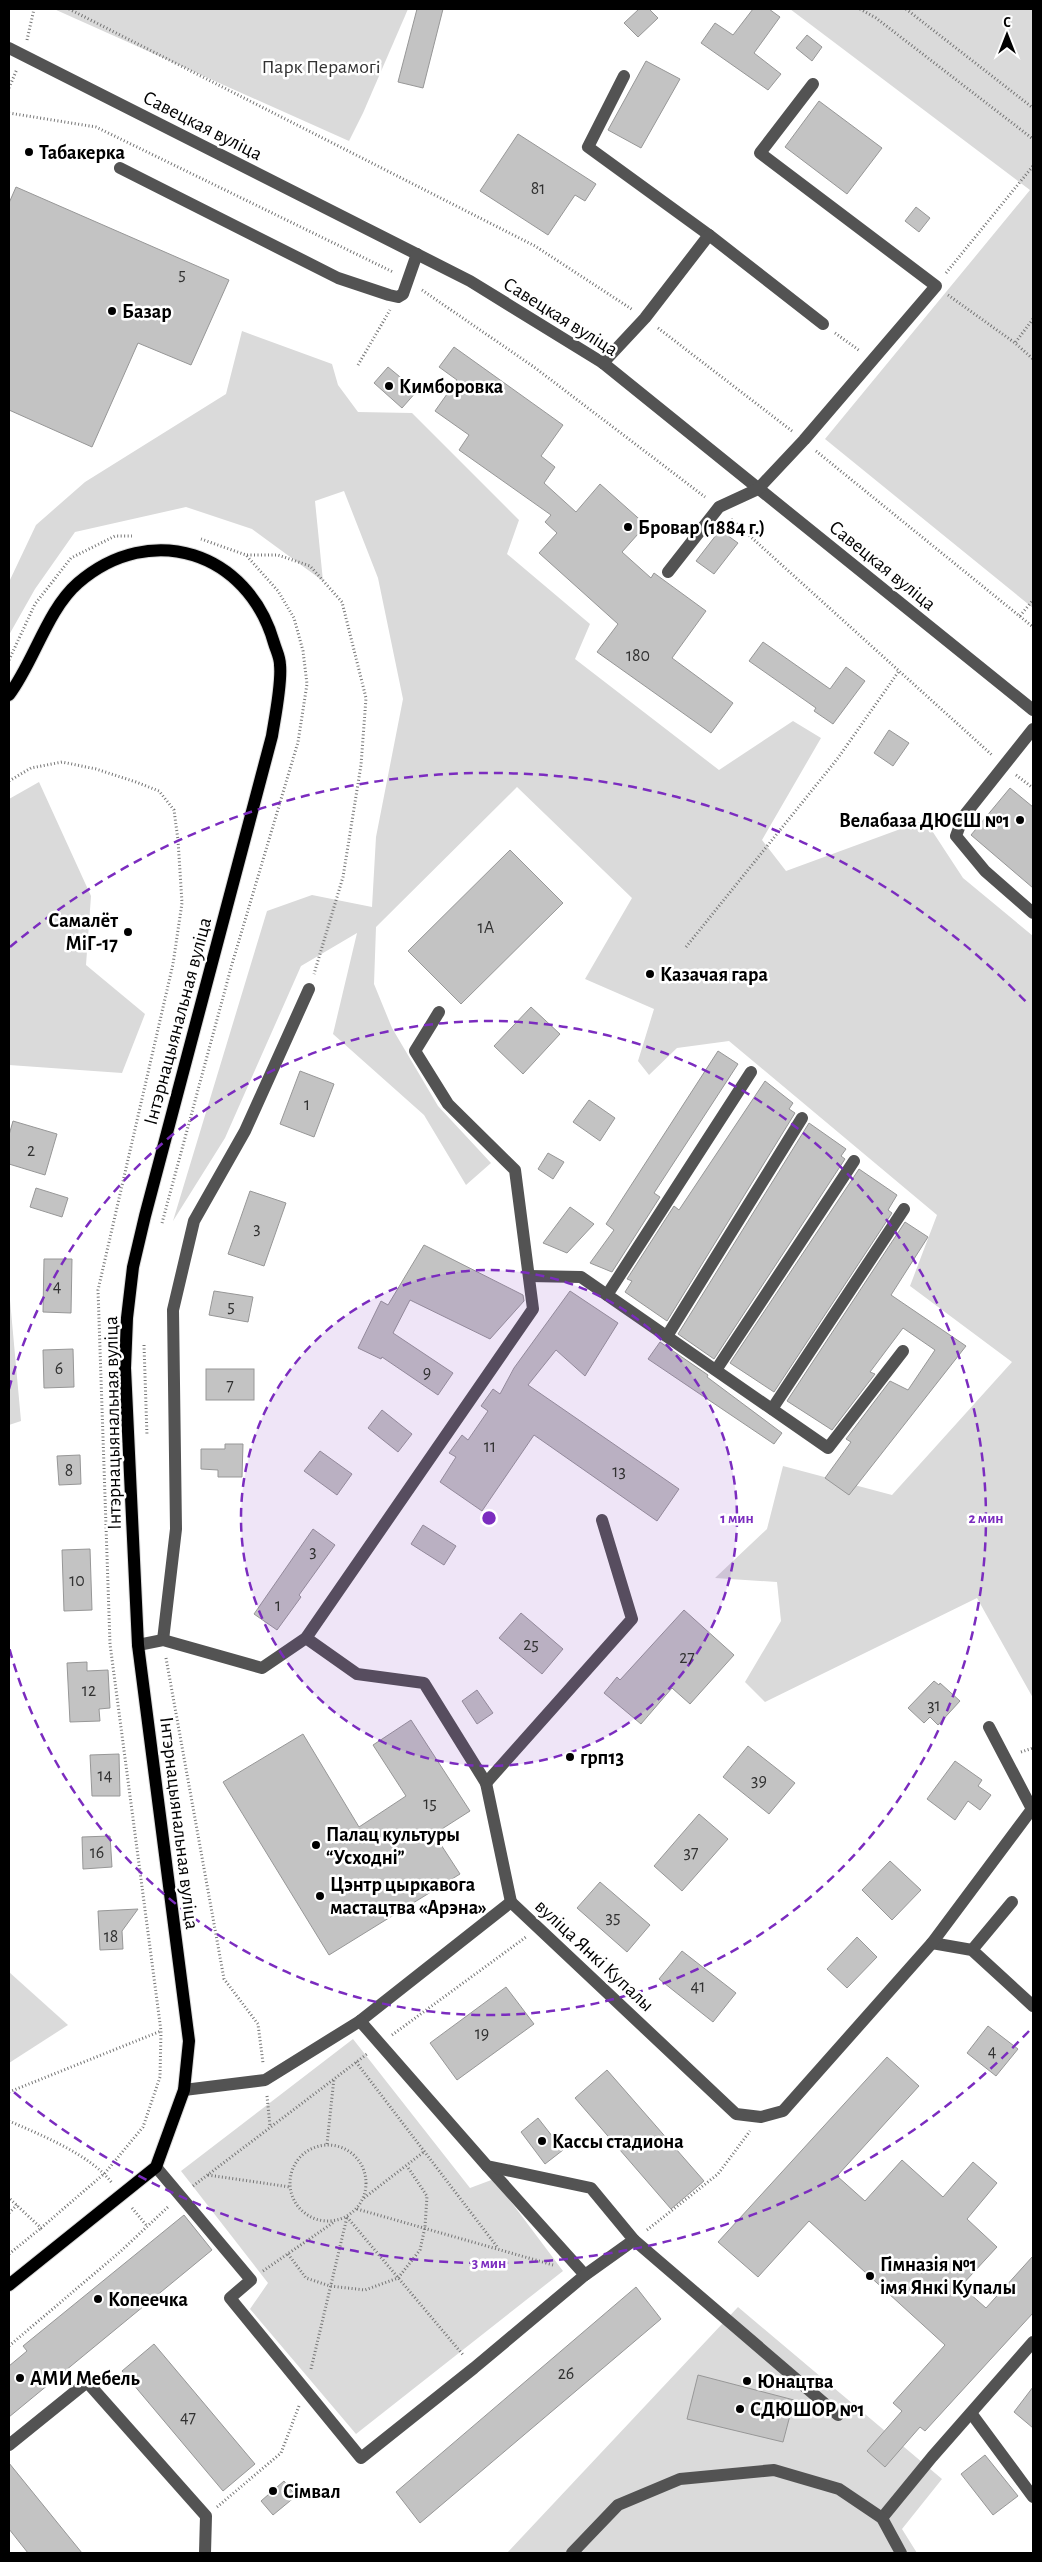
<svg xmlns="http://www.w3.org/2000/svg" width="1042" height="2562" viewBox="0 0 1042 2562" font-family="'Alegreya Sans',sans-serif">
  <style>
    .green { fill: #dadada }
    .building { fill: #c3c3c3; stroke: #979797 }
    .lines { fill: none; stroke-linecap: round; stroke-linejoin: round }
    .major-casing { stroke: #dbdbdb; stroke-width: 14 }
    .path { stroke: #757575; stroke-width: 3; stroke-dasharray: 1 2.5; stroke-linecap: butt }
    .minor { stroke: #535353; stroke-width: 12 }
    .major { stroke: #000; stroke-width: 12 }
    .ring { fill: none; stroke: #7b2cbf; stroke-width: 2.5; stroke-dasharray: 9 6 }
    .poi-dot { fill: #000; stroke: #fff; stroke-width: 2 }
    .labels { text-anchor: middle; stroke-width: 5; stroke-linejoin: round; paint-order: stroke }
    .number-label { font-size: 18px; fill: #313131 }
    .park-label { font-size: 20px; fill: #313131; stroke: #fff }
    .street-label { font-size: 20px; fill: #000; stroke: #fff }
    .poi-label { font-size: 20px; font-weight: bold; fill: #000; stroke: #fff; text-anchor: start }
    .centre { fill: #7b2cbf; stroke: #fff; stroke-width: 2.5 }
    .ring-label { font-size: 15px; text-anchor: middle; font-weight: bold; fill: #7b2cbf; stroke: #fff; stroke-width: 5; stroke-linejoin: round; paint-order: stroke }
  </style>
  <rect width="100%" height="100%" fill="#fff"/>
  <g class="green">
    <path d="M54,9H408L363,113L349,141Z"/>
    <path d="M790,9H1033V608L825,439L1030,190Z"/>
    <path d="M242,331L332,364L338,385L358,412L412,413L519,520L507,554L590,624L575,659L719,770L793,721L821,738L762,840L786,871L925,820L963,878L1033,936V1698L977,1598L765,1702L745,1682L781,1621L777,1582L715,1578L767,1529L783,1466L892,1495L1012,1362L910,1286L937,1215L729,1041L677,1048L649,1075L638,1061L654,1009L585,979L632,898L517,787L376,927L374,984L392,1028L438,1106L491,1163L466,1185L424,1115L333,1034L357,933L301,966L225,1138L173,1221L267,911L312,895L372,907L376,837L403,699L378,578L344,491L315,501L323,581L252,529L186,507L75,532L35,589L9,635V582L36,525L85,482L226,394Z"/>
    <path d="M39,782L91,896L86,965L145,1014L122,1073L9,1065V799Z"/>
    <path d="M9,1289L21,1421L9,1425Z"/>
    <path d="M9,1972L68,2025L9,2063Z"/>
    <path d="M353,2039L470,2188L494,2179L563,2271L356,2434L250,2309L268,2283L181,2171Z"/>
    <path d="M738,2307L942,2479L902,2529L917,2553H507Z"/>
  </g>
  <g class="building">
    <path d="M417,9H443L423,88L398,82Z"/>
    <path d="M639,9H649L658,18L638,37L624,23Z"/>
    <path d="M753,9H769L780,17L754,53L781,74L768,90L701,43L715,23L733,35Z"/>
    <path d="M807,35L822,47L812,61L796,48Z"/>
    <path d="M646,61L680,79L641,148L608,130Z"/>
    <path d="M819,101L882,148L847,194L785,147Z"/>
    <path d="M518,134L596,184L585,201L575,195L548,235L480,191Z"/>
    <path d="M16,187L229,280L191,365L138,343L92,447L9,410V203Z"/>
    <path d="M916,207L930,218L919,232L905,221Z"/>
    <path d="M454,347L563,425L541,456L555,467L544,483L576,512L600,484L646,525L622,552L651,578L654,573L706,611L672,658L733,703L711,733L597,652L618,624L539,553L557,533L545,522L551,515L459,450L469,435L435,411L457,380L439,367Z"/>
    <path d="M388,367L417,391L402,408L374,383Z"/>
    <path d="M720,530L738,543L714,574L696,561Z"/>
    <path d="M763,642L830,689L846,667L865,681L833,724L814,711L816,708L749,661Z"/>
    <path d="M889,730L909,743L893,766L874,753Z"/>
    <path d="M1010,788L1033,807V888L971,835Z"/>
    <path d="M510,850L563,903L461,1004L408,951Z"/>
    <path d="M531,1007L560,1034L523,1074L494,1046Z"/>
    <path d="M718,1051L738,1064L654,1193L660,1197L612,1272L590,1263L614,1230L606,1224Z"/>
    <path d="M300,1071L334,1084L314,1137L280,1124Z"/>
    <path d="M765,1081L793,1103L789,1109L795,1113L667,1321L625,1292L632,1281L627,1279L674,1206L679,1210Z"/>
    <path d="M589,1100L615,1118L600,1141L573,1122Z"/>
    <path d="M13,1121L57,1134L45,1175L9,1164V1135Z"/>
    <path d="M809,1123L846,1149L841,1156L845,1159L714,1359L678,1334Z"/>
    <path d="M548,1153L564,1162L553,1179L538,1169Z"/>
    <path d="M859,1169L897,1195L888,1210L892,1213L774,1392L730,1363Z"/>
    <path d="M36,1188L68,1198L62,1217L30,1207Z"/>
    <path d="M250,1191L286,1203L264,1266L228,1254Z"/>
    <path d="M570,1207L594,1224L567,1253L543,1243Z"/>
    <path d="M905,1222L928,1237L891,1295L966,1346L849,1495L825,1478L851,1442L846,1439L890,1381L908,1390L935,1350L903,1328L870,1372L875,1374L832,1430L787,1401Z"/>
    <path d="M424,1245L523,1295L524,1301L490,1339L410,1300L393,1333L453,1373L438,1395L382,1357L381,1359L358,1348L381,1301L388,1305Z"/>
    <path d="M44,1259H72L71,1313L43,1312Z"/>
    <path d="M214,1291L253,1297L248,1322L209,1315Z"/>
    <path d="M570,1291L618,1323L585,1376L556,1350L528,1385L679,1489L657,1521L534,1435L482,1511L440,1482L456,1457L449,1453L462,1435L468,1440L488,1411L481,1406L493,1389L500,1394L514,1368Z"/>
    <path d="M660,1342L708,1375L707,1377L782,1433L774,1444L648,1359Z"/>
    <path d="M73,1349L74,1387L44,1388L43,1350Z"/>
    <rect x="206" y="1369" width="48" height="31"/>
    <path d="M382,1410L412,1434L398,1452L368,1428Z"/>
    <path d="M225,1444H243L242,1477H218V1470L201,1469V1449H225Z"/>
    <path d="M320,1451L352,1474L337,1495L304,1471Z"/>
    <path d="M80,1455L81,1484L59,1485L57,1456Z"/>
    <path d="M423,1525L456,1546L444,1565L411,1544Z"/>
    <path d="M313,1529L335,1545L299,1595L301,1597L277,1630L254,1614Z"/>
    <path d="M90,1549L92,1610L64,1611L62,1550Z"/>
    <path d="M684,1610L734,1655L690,1704L672,1688L641,1724L604,1693L617,1677L620,1680Z"/>
    <path d="M521,1613L563,1649L542,1674L499,1638Z"/>
    <path d="M87,1662V1671L108,1670L110,1708L99,1709L100,1721L70,1722L67,1663Z"/>
    <path d="M934,1681L939,1685L940,1683L960,1701L938,1725L930,1717L924,1723L908,1708Z"/>
    <path d="M477,1690L493,1713L477,1724L462,1701Z"/>
    <path d="M411,1720L470,1811L434,1834L460,1874L329,1955L223,1782L303,1734L359,1827L406,1796L373,1745Z"/>
    <path d="M748,1746L795,1783L769,1814L723,1777Z"/>
    <path d="M119,1754L120,1796H92L90,1755Z"/>
    <path d="M955,1761L982,1780L978,1786L991,1795L980,1810L968,1801L955,1820L927,1799Z"/>
    <path d="M699,1814L728,1839L682,1891L654,1866Z"/>
    <path d="M110,1836L112,1867L83,1869L82,1837Z"/>
    <path d="M890,1861L921,1890L892,1920L862,1890Z"/>
    <path d="M600,1882L650,1925L627,1952L577,1908Z"/>
    <path d="M138,1909L122,1931L123,1949L100,1950L98,1911Z"/>
    <path d="M857,1937L877,1957L847,1988L827,1969Z"/>
    <path d="M682,1951L736,1993L713,2022L659,1979Z"/>
    <path d="M506,1987L534,2024L457,2080L430,2043Z"/>
    <path d="M988,2026L1018,2049L996,2076L967,2053Z"/>
    <path d="M887,2057L919,2086L837,2176L865,2201L902,2160L943,2197L973,2162L997,2183L967,2219L997,2247L961,2286L986,2308L1033,2256V2313L925,2431L920,2427L885,2467L867,2451L902,2411L893,2403L945,2345L809,2221L758,2277L718,2242Z"/>
    <path d="M607,2070L704,2181L671,2209L575,2098Z"/>
    <path d="M538,2118L563,2150L545,2164L521,2132Z"/>
    <path d="M184,2215L212,2250L9,2417V2366L27,2351L23,2346Z"/>
    <path d="M636,2287L661,2319L420,2523L396,2492Z"/>
    <path d="M154,2344L255,2464L223,2491L122,2371Z"/>
    <path d="M698,2375L794,2400L783,2442L687,2419Z"/>
    <path d="M1033,2387V2428L1014,2412Z"/>
    <path d="M985,2455L1018,2496L993,2515L961,2474Z"/>
    <path d="M9,2463L82,2553H28L9,2529Z"/>
    <path d="M284,2481L296,2496L273,2515L261,2501Z"/>
  </g>
  <g class="lines">
    <defs>
      <path id="major" d="M9,695C34,662 47,610 78,583C151,520 248,552 274,643C276,650 280,657 280,665C282,683 275,717 272,736L145,1216L133,1267L127,1318L125,1368L138,1645L189,2041L184,2090L156,2167L9,2285"/>
    </defs>
    <use href="#major" class="major-casing"/>
    <g class="path">
      <path d="M69,9L535,246L633,310"/>
      <path d="M860,9L876,18L1033,139"/>
      <path d="M906,9L1033,108"/>
      <path d="M27,40L34,9"/>
      <path d="M9,88L17,69"/>
      <path d="M9,113L96,127L393,272"/>
      <path d="M946,273L1033,166"/>
      <path d="M422,290L534,367L705,497"/>
      <path d="M948,295L1015,343"/>
      <path d="M1033,319L1015,343L1033,359"/>
      <path d="M658,328L792,431"/>
      <path d="M835,333L860,351"/>
      <path d="M358,365L390,310"/>
      <path d="M816,451L1033,627"/>
      <path d="M731,519L992,755"/>
      <path d="M247,555H278L310,566L342,602L366,698L361,765L343,877L314,974"/>
      <path d="M1020,616L1033,600"/>
      <path d="M9,660L35,604L71,558L115,536H132"/>
      <path d="M1016,775L1033,788"/>
      <path d="M9,781L31,768L62,762L96,769L136,782L159,791L174,810L178,840L182,903L173,964L98,1290L110,1644L161,2031L160,2077L143,2127L105,2173L41,2228L9,2198"/>
      <path d="M686,947L838,758L899,671"/>
      <path d="M162,1223L232,964L298,742L307,684L303,651L294,618L278,591L246,555L201,539"/>
      <path d="M144,1345L147,1436"/>
      <path d="M166,1658L224,1979L258,2024L263,2063"/>
      <path d="M1021,1752L1033,1748"/>
      <path d="M392,2035L526,1937"/>
      <path d="M356,2062L498,2248"/>
      <path d="M9,2092L161,2031"/>
      <path d="M267,2096L270,2126"/>
      <path d="M9,2121C41,2135 91,2155 112,2183"/>
      <path d="M327,2144L334,2078"/>
      <circle cx="328" cy="2183" r="38"/>
      <path d="M208,2175L290,2187"/>
      <path d="M193,2186L367,2054"/>
      <path d="M364,2198L425,2151"/>
      <path d="M132,2208L147,2226"/>
      <path d="M357,2209L553,2265"/>
      <path d="M9,2213L17,2205"/>
      <path d="M347,2217L464,2356"/>
      <path d="M647,2230L718,2174L750,2131"/>
      <path d="M9,2254L41,2228"/>
      <path d="M288,2254L306,2278L330,2286L365,2290L398,2278L420,2250L425,2227L427,2196L407,2166"/>
      <path d="M263,2271L334,2222"/>
      <path d="M9,2346L121,2251L169,2206"/>
      <path d="M311,2369L347,2217"/>
      <path d="M217,2507L281,2453L299,2406"/>
    </g>
    <g class="minor">
      <path d="M9,48L470,281L603,363L1033,710"/>
      <path d="M624,76L588,147L709,235L823,324"/>
      <path d="M120,168L338,278L389,295L398,297L403,294L417,254"/>
      <path d="M603,363L645,318L709,235"/>
      <path d="M668,572L719,507L758,489L804,440L936,286L760,153L813,84"/>
      <path d="M1033,729L963,817L956,836L985,871L1033,913"/>
      <path d="M529,1276L581,1277L828,1448L903,1351"/>
      <path d="M607,1295L751,1072"/>
      <path d="M667,1336L802,1118"/>
      <path d="M716,1370L854,1161"/>
      <path d="M772,1409L904,1209"/>
      <path d="M306,1638L357,1674L424,1683L486,1783L632,1619L602,1520"/>
      <path d="M163,1640L176,1529L173,1310L194,1221L245,1131L309,989"/>
      <path d="M138,1645L163,1640L262,1668L306,1638L533,1309L515,1170L448,1104L415,1051L439,1012"/>
      <path d="M486,1783L511,1902"/>
      <path d="M932,1943L972,1950L1033,2006"/>
      <path d="M972,1950L1012,1902"/>
      <path d="M184,2090L265,2080L360,2021L511,1902L736,2114L761,2117L783,2111L932,1943L1032,1809L989,1727"/>
      <path d="M487,2166L585,2275"/>
      <path d="M156,2167L251,2280L230,2298L361,2458L474,2368L585,2275L634,2240L591,2188L487,2166L360,2021"/>
      <path d="M634,2240L838,2415"/>
      <path d="M971,2413L1033,2497"/>
      <path d="M9,2445L87,2382L206,2516L205,2553"/>
      <path d="M882,2518L932,2457L1033,2342"/>
      <path d="M572,2553L618,2505L680,2479L774,2470L839,2489L882,2518L901,2553"/>
    </g>
    <use href="#major" class="major"/>
  </g>
  <circle cx="489" cy="1518" r="248" fill="#7b2cbf" fill-opacity=".12"/>
  <g class="ring">
    <circle cx="489" cy="1518" r="248"/>
    <path d="M9 1389A497 497 0 1 1 9 1647"/>
    <path d="M1029 2031A745 745 0 0 1 10 2089M10 947A745 745 0 0 1 1029 1005"/>
  </g>
  <g class="poi-dot">
    <circle cx="29" cy="152" r="5"/>
    <circle cx="112" cy="311" r="5"/>
    <circle cx="389" cy="386" r="5"/>
    <circle cx="628" cy="527" r="5"/>
    <circle cx="1020" cy="820" r="5"/>
    <circle cx="128" cy="932" r="5"/>
    <circle cx="650" cy="974" r="5"/>
    <circle cx="570" cy="1757" r="5"/>
    <circle cx="316" cy="1845" r="5"/>
    <circle cx="320" cy="1896" r="5"/>
    <circle cx="542" cy="2141" r="5"/>
    <circle cx="870" cy="2276" r="5"/>
    <circle cx="98" cy="2299" r="5"/>
    <circle cx="20" cy="2378" r="5"/>
    <circle cx="747" cy="2381" r="5"/>
    <circle cx="740" cy="2409" r="5"/>
    <circle cx="273" cy="2491" r="5"/>
  </g>
  <g class="labels">
    <g class="number-label">
      <text x="538" y="194">81</text>
      <text x="182" y="280">5</text>
      <text x="638" y="661">180</text>
      <text x="486" y="933">1А</text>
      <text x="307" y="1110">1</text>
      <text x="31" y="1156">2</text>
      <text x="257" y="1234">3</text>
      <text x="57" y="1292">4</text>
      <text x="231" y="1312">5</text>
      <text x="59" y="1374">6</text>
      <text x="427" y="1378">9</text>
      <text x="230" y="1391">7</text>
      <text x="490" y="1452">11</text>
      <text x="69" y="1476">8</text>
      <text x="619" y="1477">13</text>
      <text x="313" y="1557">3</text>
      <text x="77" y="1586">10</text>
      <text x="278" y="1611">1</text>
      <text x="531" y="1650">25</text>
      <text x="687" y="1663">27</text>
      <text x="89" y="1696">12</text>
      <text x="934" y="1711">31</text>
      <text x="105" y="1781">14</text>
      <text x="759" y="1786">39</text>
      <text x="430" y="1809">15</text>
      <text x="97" y="1858">16</text>
      <text x="691" y="1858">37</text>
      <text x="613" y="1923">35</text>
      <text x="111" y="1942">18</text>
      <text x="698" y="1992">41</text>
      <text x="482" y="2039">19</text>
      <text x="992" y="2057">4</text>
      <text x="566" y="2379">26</text>
      <text x="188" y="2423">47</text>
    </g>
    <g class="park-label">
      <text x="321" y="73">Парк Перамогі</text>
    </g>
    <g class="street-label">
      <text transform="translate(203 125) rotate(27)" y="7">Савецкая вуліца</text>
      <text transform="translate(561 316) rotate(32)" y="7">Савецкая вуліца</text>
      <text transform="translate(883 565) rotate(39)" y="7">Савецкая вуліца</text>
      <text transform="translate(177 1021) rotate(-75)" y="7">Інтэрнацыянальная вуліца</text>
      <text transform="translate(112 1423) rotate(-91)" y="7">Інтэрнацыянальная вуліца</text>
      <text transform="translate(180 1823) rotate(83)" y="7">Інтэрнацыянальная вуліца</text>
      <text transform="translate(595 1955) rotate(43)" y="7">вуліца Янкі Купалы</text>
    </g>
    <g class="poi-label">
      <text x="39" y="159">Табакерка</text>
      <text x="122" y="318">Базар</text>
      <text x="399" y="393">Кимборовка</text>
      <text x="638" y="534">Бровар (1884 г.)</text>
      <text x="1010" y="827" text-anchor="end">Велабаза ДЮСШ №1</text>
      <text x="118" y="927" text-anchor="end">Самалёт<tspan x="118" dy="23">МіГ-17</tspan></text>
      <text x="660" y="981">Казачая гара</text>
      <text x="580" y="1764">грп13</text>
      <text x="326" y="1841">Палац культуры<tspan x="326" dy="23">“Усходні”</tspan></text>
      <text x="330" y="1891">Цэнтр цыркавога<tspan x="330" dy="23">мастацтва «Арэна»</tspan></text>
      <text x="552" y="2148">Кассы стадиона</text>
      <text x="880" y="2271">Гімназія №1<tspan x="880" dy="23">імя Янкі Купалы</tspan></text>
      <text x="108" y="2306">Копеечка</text>
      <text x="30" y="2385">АМИ Мебель</text>
      <text x="757" y="2388">Юнацтва</text>
      <text x="750" y="2416">СДЮШОР №1</text>
      <text x="283" y="2498">Сімвал</text>
    </g>
  </g>
  <circle cx="489" cy="1518" r="8" class="centre"/>
  <g class="ring-label">
    <text x="737" y="1523">1 мин</text>
    <text x="986" y="1523">2 мин</text>
    <text x="489" y="2268">3 мин</text>
  </g>
  <rect width="1042" height="2562" fill="none" stroke="#000000" stroke-width="20"/>
  <g transform="translate(1007 35)" stroke="#ffffff" stroke-width="4" paint-order="stroke">
  <path d="M0-4L9 19L0 12L-9 19Z" fill="#000000"/>
  <text y="-8" font-size="14" font-weight="bold" text-anchor="middle" fill="#000000">С</text>
  </g>
</svg>
